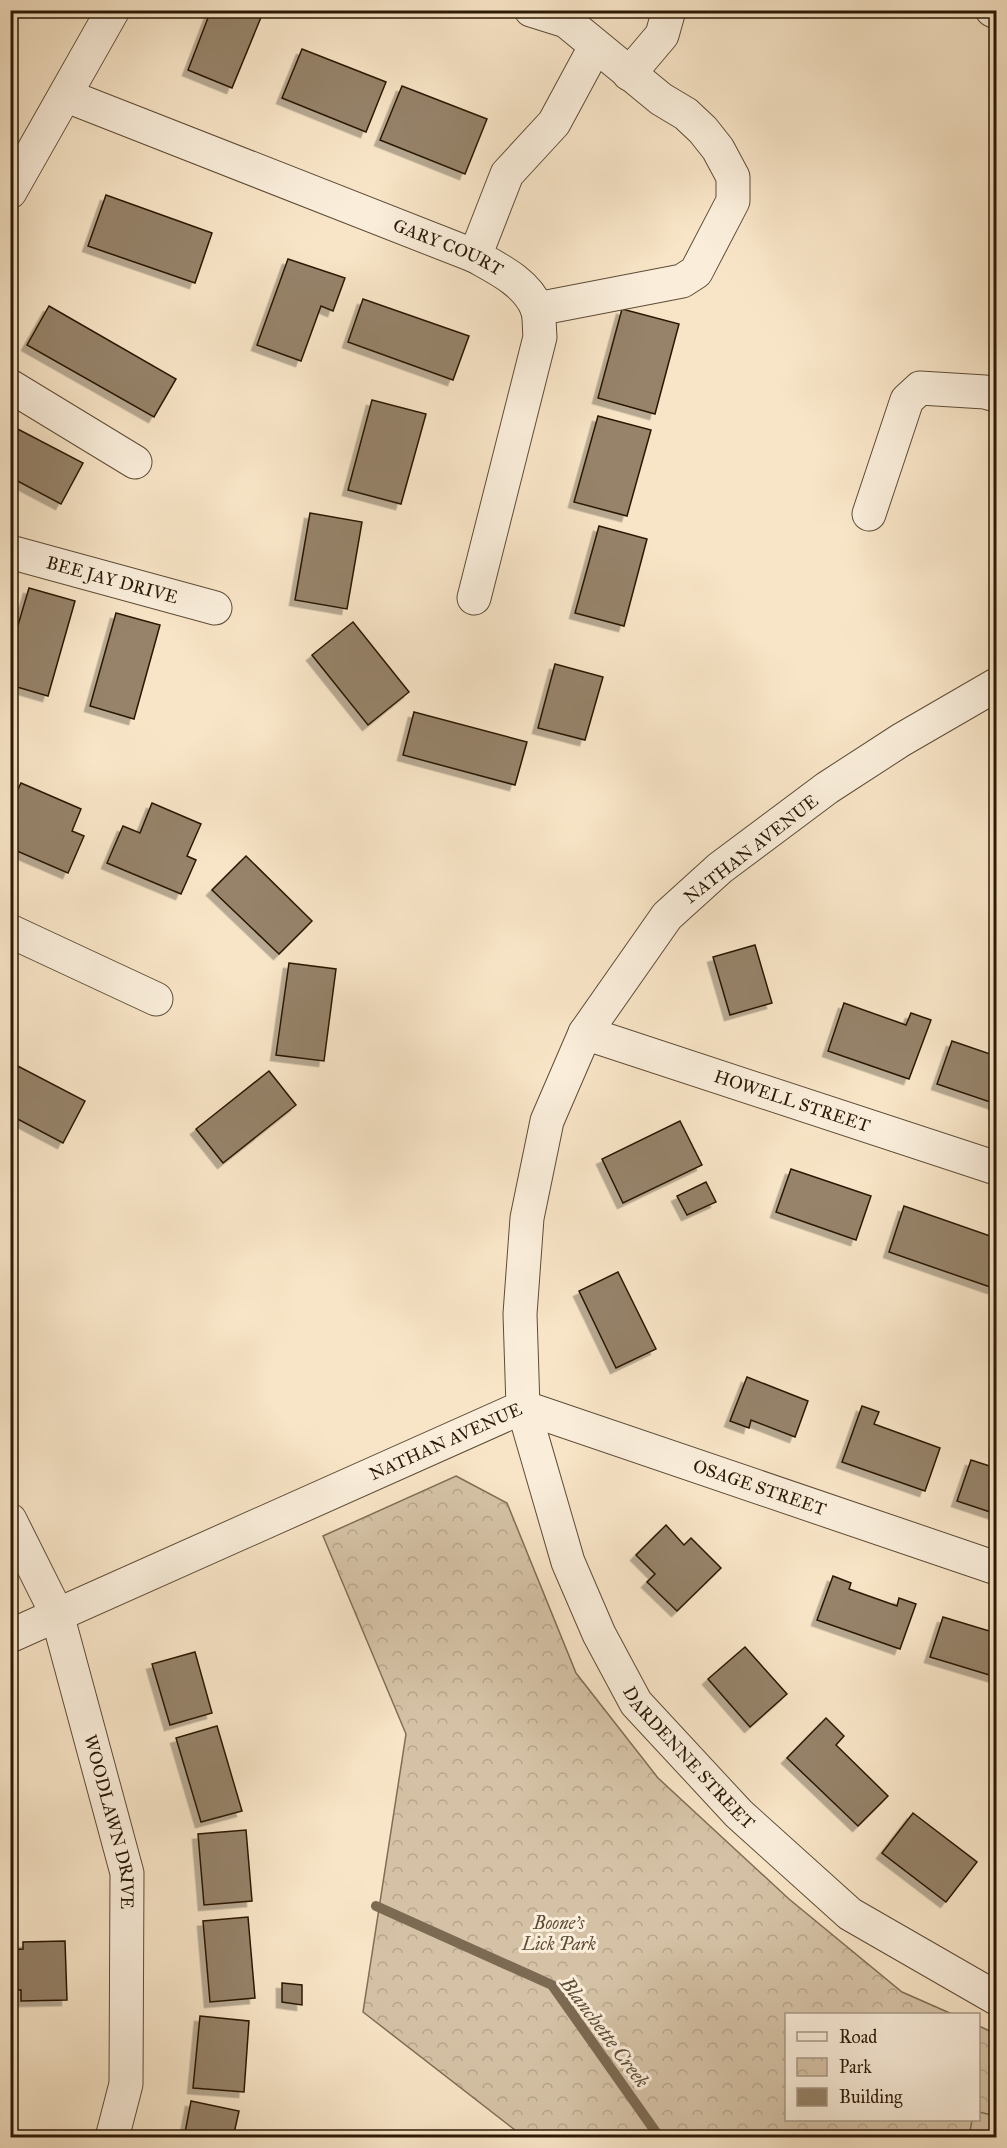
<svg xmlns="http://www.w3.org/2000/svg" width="1007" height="2148" viewBox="0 0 1007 2148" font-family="'IM FELL Great Primer',serif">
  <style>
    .park { fill: url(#park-crowns); stroke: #806e56; stroke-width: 1.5 }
    .pitch { fill: #d5c2a6; stroke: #806e56; stroke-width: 1.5 }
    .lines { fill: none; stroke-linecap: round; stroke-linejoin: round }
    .stream { stroke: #7c6a52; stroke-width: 10 }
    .building { fill: #96836a; stroke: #2b1905; stroke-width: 1.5; filter: url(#shadow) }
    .minor-casing { stroke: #5e4c36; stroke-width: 35 }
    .minor { stroke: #faeedb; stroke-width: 33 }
    .labels { text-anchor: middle; stroke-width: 6; stroke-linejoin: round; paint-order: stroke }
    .street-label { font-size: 18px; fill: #2b1905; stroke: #faeedb }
    .park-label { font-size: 18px; font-style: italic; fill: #5e4c35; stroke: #faeedb }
    .water-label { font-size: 20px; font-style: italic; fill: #614f38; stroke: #faeedb }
  </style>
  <defs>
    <pattern id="park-crowns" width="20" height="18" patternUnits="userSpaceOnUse" patternTransform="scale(1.5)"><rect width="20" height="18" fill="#d5c2a6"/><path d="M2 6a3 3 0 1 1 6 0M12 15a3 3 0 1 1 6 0" fill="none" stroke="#b7a68d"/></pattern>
    <filter id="shadow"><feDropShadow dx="-5.5" dy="5.5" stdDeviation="0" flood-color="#0004"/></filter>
  </defs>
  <rect width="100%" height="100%" fill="#f8e5c7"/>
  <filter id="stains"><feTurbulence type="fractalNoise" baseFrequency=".00333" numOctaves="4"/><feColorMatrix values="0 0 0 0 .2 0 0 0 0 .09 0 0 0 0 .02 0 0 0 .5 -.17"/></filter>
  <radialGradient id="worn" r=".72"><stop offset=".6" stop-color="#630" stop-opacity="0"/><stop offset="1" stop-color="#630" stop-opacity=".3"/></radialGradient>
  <path class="park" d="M456,1476L507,1503L576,1673L658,1778L789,1899L902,1992L952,2014H786V2120H978L979,2026L996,2034V2137H524L363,2012L406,1734L323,1536Z"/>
  <path class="pitch" d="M979,2112L996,2116V2137H969L972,2120H978Z"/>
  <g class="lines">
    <path class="stream" d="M376,1906L552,1985L660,2138"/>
  </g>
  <g class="building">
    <path d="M211,10H264L232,88L188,70Z"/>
    <path d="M302,49L386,82L366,132L282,98Z"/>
    <path d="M402,86L487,119L465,174L380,140Z"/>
    <path d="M106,195L212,233L195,283L88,246Z"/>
    <path d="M288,259L345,278L333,311L321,306L301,361L257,345Z"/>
    <path d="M363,299L469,336L453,380L348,342Z"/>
    <path d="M49,306L176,379L154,417L27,345Z"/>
    <path d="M622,309L679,324L655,414L598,398Z"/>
    <path d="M372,400L426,414L401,504L348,490Z"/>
    <path d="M598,416L651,430L627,516L574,502Z"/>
    <path d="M10,425L83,463L61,504L10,477Z"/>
    <path d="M310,513L362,522L347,609L295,600Z"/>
    <path d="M599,526L647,539L624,626L575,613Z"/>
    <path d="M29,588L75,601L48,696L10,685V652Z"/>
    <path d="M116,613L160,625L134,719L90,706Z"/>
    <path d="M353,622L409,692L368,725L312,655Z"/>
    <path d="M555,664L603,677L585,740L538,728Z"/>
    <path d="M414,712L527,742L515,785L403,755Z"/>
    <path d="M21,783L81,809L72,831L84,836L68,873L10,848V806Z"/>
    <path d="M152,803L201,824L187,856L196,860L181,894L107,863L123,826L140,833Z"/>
    <path d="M246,856L312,921L279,954L212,890Z"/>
    <path d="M755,945L772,1003L730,1015L713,957Z"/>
    <path d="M289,963L336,969L324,1061L276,1055Z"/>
    <path d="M844,1003L906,1025L911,1013L931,1020L909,1079L828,1051Z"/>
    <path d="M952,1041L996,1056V1104L937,1084Z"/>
    <path d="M10,1062L85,1101L63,1143L10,1115Z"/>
    <path d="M269,1071L296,1105L223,1163L196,1129Z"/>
    <path d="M680,1121L702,1165L623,1203L602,1159Z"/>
    <path d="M791,1169L871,1196L856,1240L776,1212Z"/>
    <path d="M706,1182L716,1202L687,1215L677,1196Z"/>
    <path d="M904,1206L996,1238V1278L993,1288L889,1252Z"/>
    <path d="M618,1272L656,1349L616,1368L579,1291Z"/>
    <path d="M747,1377L808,1401L795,1437L751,1420L749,1428L730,1421Z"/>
    <path d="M862,1406L879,1412L874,1424L940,1448L925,1491L842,1462Z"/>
    <path d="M971,1460L996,1468V1514L957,1501Z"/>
    <path d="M666,1525L684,1545L691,1538L721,1568L677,1611L647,1582L655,1574L636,1555Z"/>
    <path d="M833,1576L851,1583L849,1589L897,1606L899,1598L916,1604L900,1649L817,1620Z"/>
    <path d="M943,1617L996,1633V1677L930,1657Z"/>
    <path d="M745,1647L787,1694L750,1727L708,1679Z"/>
    <path d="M195,1652L212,1713L170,1725L152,1664Z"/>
    <path d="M826,1718L844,1736L836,1745L888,1796L858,1826L787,1758Z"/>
    <path d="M217,1726L242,1811L201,1822L176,1738Z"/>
    <path d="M913,1813L977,1862L946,1902L882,1853Z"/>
    <path d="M246,1830L252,1901L204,1905L198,1834Z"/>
    <path d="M248,1917L255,1998L210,2002L203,1921Z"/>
    <path d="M65,1941L67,2000L21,2001V1990H10V1950L23,1949V1942Z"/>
    <path d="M282,1983L302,1985V2005L282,2002Z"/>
    <path d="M200,2016L249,2021L244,2092L193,2088Z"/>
    <path d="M191,2101L239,2111L233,2138H184Z"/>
  </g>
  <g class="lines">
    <defs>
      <g id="minor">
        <path d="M531,10L566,21L661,99L686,114L703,130L718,149L733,177V201L696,272L682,281L537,309"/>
        <path d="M992,10L996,12"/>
        <path d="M629,74L662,35L669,10"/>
        <path id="s1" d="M67,96L475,256C498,269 526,282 537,308C540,316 539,328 540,337L474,598"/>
        <path d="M10,192L113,10"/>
        <path d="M475,256L507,174L554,123L595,47"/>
        <path d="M10,386L135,462"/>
        <path d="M869,514L907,400L920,388L985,392L996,395"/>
        <path id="s2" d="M10,552L215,608"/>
        <path id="s3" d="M996,685L901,740L827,788L720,868L667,916L585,1033L547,1121L527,1218L520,1314L523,1407L568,1562L599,1634L636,1703L739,1814L850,1914L996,1998"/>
        <path d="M10,931L156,999"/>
        <path id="s4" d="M585,1033L996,1168"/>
        <path id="s5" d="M523,1407L996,1568"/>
        <path id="s6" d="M10,1520L57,1614L127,1873L126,2084L112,2138"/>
        <path id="s7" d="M10,1636L523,1407"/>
      </g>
    </defs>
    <use href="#minor" class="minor-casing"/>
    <use href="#minor" class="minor"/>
  </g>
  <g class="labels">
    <g class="street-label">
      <text dy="6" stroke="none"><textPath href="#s1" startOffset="410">GARY COURT</textPath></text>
      <text dy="6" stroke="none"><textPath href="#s2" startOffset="106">BEE JAY DRIVE</textPath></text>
      <text transform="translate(751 849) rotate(-38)" y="6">NATHAN AVENUE</text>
      <text dy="6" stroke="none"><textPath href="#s4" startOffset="218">HOWELL STREET</textPath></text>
      <text dy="6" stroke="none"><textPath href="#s7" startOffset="477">NATHAN AVENUE</textPath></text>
      <text dy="6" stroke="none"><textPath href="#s5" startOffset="250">OSAGE STREET</textPath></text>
      <text dy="6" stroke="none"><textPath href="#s3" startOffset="1324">DARDENNE STREET</textPath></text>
      <text dy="6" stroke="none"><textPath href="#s6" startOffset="320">WOODLAWN DRIVE</textPath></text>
    </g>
    <g class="park-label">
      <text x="559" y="1929">Boone's<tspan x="559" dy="21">Lick Park</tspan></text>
    </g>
    <g class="water-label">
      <text transform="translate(605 2032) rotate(53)" y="7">Blanchette Creek</text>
    </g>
  </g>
  <rect width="1007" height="2148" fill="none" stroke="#f8e5c7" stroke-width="36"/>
  <rect x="12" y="12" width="983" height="2124" fill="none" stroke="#2b1905" stroke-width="3"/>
  <rect x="18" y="18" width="971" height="2112" fill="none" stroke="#2b1905" stroke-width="1.5"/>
  <rect x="785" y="2013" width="195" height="108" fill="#faeedb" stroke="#a79985" stroke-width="1.5"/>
  <rect x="797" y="2032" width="30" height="9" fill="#faeedb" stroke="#a79985" stroke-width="1.5"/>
  <text x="839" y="2043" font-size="18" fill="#2b1905">Road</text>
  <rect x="797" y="2058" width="30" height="18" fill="url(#park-crowns)" stroke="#a79985" stroke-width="1.5"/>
  <text x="839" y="2073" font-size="18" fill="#2b1905">Park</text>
  <rect x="797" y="2088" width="30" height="18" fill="#96836a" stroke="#a79985" stroke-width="1.5"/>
  <text x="839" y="2103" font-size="18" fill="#2b1905">Building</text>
  <rect width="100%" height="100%" filter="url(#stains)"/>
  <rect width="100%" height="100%" fill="url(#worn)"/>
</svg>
